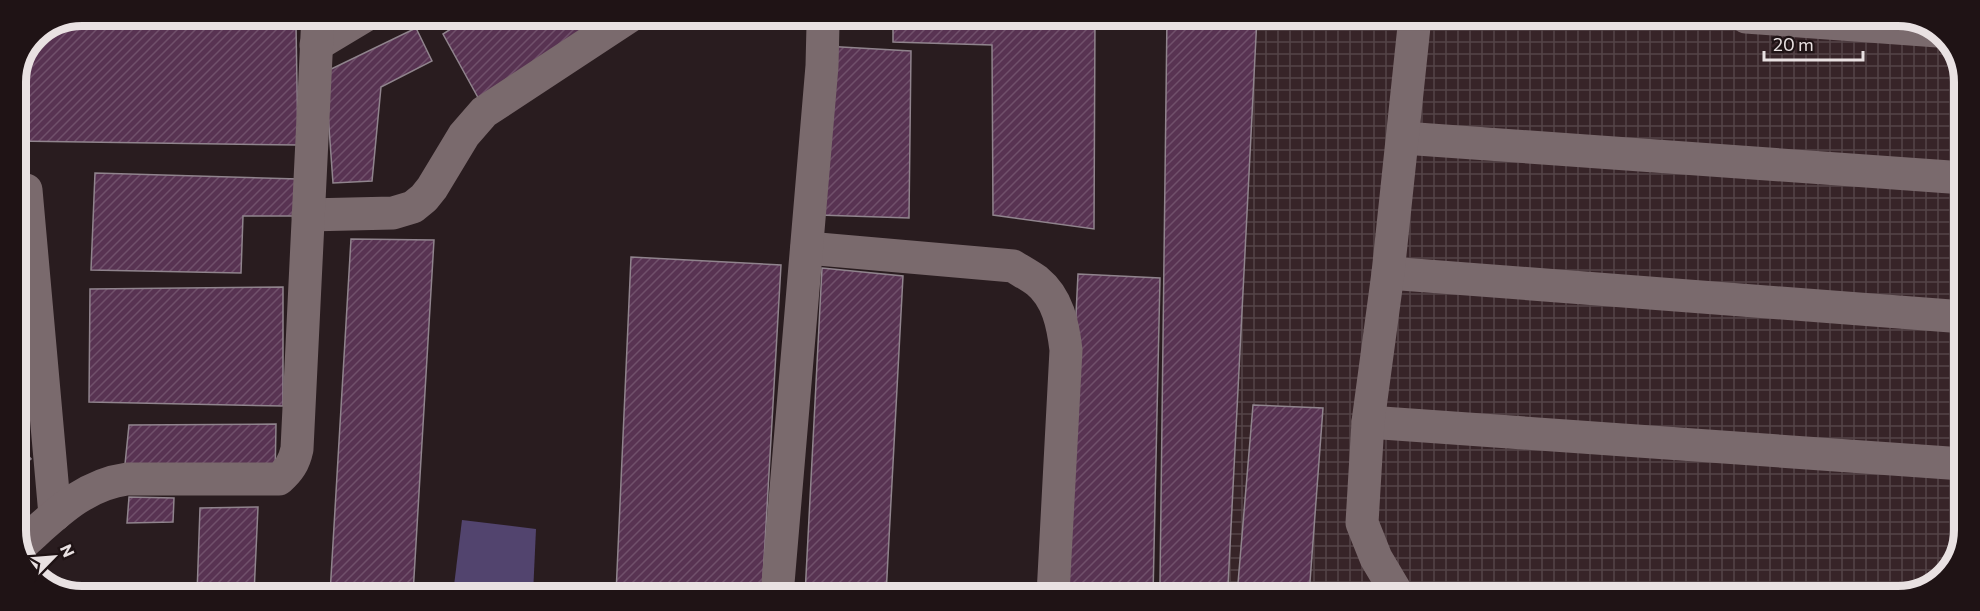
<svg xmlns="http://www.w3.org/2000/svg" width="1980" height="611" viewBox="0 0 1980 611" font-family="Commissioner,sans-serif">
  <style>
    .industrial { fill: url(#industrial-grid) }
    .water { fill: #52446e }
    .building { fill: url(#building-hatch); stroke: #90848d; stroke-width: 1.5 }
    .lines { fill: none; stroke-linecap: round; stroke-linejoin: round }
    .minor { stroke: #7a6a6d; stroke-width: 33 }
    .rim { fill: none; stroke: #e9e1e2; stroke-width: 8 }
  </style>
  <defs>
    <pattern id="industrial-grid" width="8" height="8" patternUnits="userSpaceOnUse" patternTransform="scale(1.5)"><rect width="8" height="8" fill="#372428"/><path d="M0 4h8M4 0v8" fill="none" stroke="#544447"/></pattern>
    <pattern id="building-hatch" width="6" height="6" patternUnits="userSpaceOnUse" patternTransform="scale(1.5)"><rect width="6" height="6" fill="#583352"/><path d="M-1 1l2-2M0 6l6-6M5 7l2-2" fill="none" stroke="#70506b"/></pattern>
  </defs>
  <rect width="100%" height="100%" fill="#291c1f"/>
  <path class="industrial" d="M1257,17H1916L1949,38L1965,77L1963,547L1939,582L1899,596L1227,595Z"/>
  <path class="water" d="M462,520L536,529L533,594H453Z"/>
  <g class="building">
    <path d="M471,16H609L481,103L443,34Z"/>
    <path d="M893,16H1095L1094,229L993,215L992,45L893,42Z"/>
    <path d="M1167,16L1257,17L1228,586L1160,583Z"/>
    <path d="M74,18L296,25L298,145L15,141V81L35,34Z"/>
    <path d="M416,28L432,61L381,87L372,181L333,183L325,72Z"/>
    <path d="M824,46L911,51L909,218L819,215Z"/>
    <path d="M95,173L298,179V216H243L241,273L91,270Z"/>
    <path d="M351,239L434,240L413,594H330Z"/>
    <path d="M631,257L781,265L762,595L616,594Z"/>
    <path d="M822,268L903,276L886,595H805Z"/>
    <path d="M1078,274L1160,278L1153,595H1062Z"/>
    <path d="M283,287V406L89,402L90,289Z"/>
    <path d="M1253,405L1323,408L1309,595H1237Z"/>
    <path d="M276,424L275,479L124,474L129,425Z"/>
    <path d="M15,440L31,459L15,472Z"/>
    <path d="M129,497L174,498L173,522L127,523Z"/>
    <path d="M258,507L254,594H197L200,508Z"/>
  </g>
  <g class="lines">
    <g class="minor">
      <path d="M1746,17L1938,31"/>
      <path d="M316,45L366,15"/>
      <path d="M1403,138L1964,178"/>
      <path d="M26,190L55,515"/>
      <path d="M308,215L393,213L413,207L424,198L432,188L464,135L484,112L630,16"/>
      <path d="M807,248L1013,266C1021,271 1030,276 1037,281C1058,298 1063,325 1066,350L1053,595"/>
      <path d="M1388,273L1964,317"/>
      <path d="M1368,422L1963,464"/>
      <path d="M20,546C53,517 82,485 127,479H279C289,470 294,463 297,449L318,15"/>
      <path d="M777,595L822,66L823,25L822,16"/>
      <path d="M1398,595L1376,558L1362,523L1368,422L1388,273L1415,17"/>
    </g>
  </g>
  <path d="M0 0H1980V611H0ZM82 26H1898A56 56 0 0 1 1954 82V530A56 56 0 0 1 1898 586H82A56 56 0 0 1 26 530V82A56 56 0 0 1 82 26Z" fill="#1f1315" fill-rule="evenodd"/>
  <path class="rim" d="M82 26H1898A56 56 0 0 1 1954 82V530A56 56 0 0 1 1898 586H82A56 56 0 0 1 26 530V82A56 56 0 0 1 82 26Z"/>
  <g transform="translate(54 557) rotate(65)" stroke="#1f1315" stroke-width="4.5" paint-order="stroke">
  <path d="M0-4.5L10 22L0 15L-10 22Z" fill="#e9e1e2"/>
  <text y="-9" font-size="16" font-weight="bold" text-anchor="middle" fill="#e9e1e2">N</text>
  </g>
  <path d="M1764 51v9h99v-9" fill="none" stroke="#e9e1e2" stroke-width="3"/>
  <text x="1773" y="51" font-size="18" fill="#e9e1e2" stroke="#1f1315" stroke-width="4.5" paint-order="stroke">20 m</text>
</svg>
